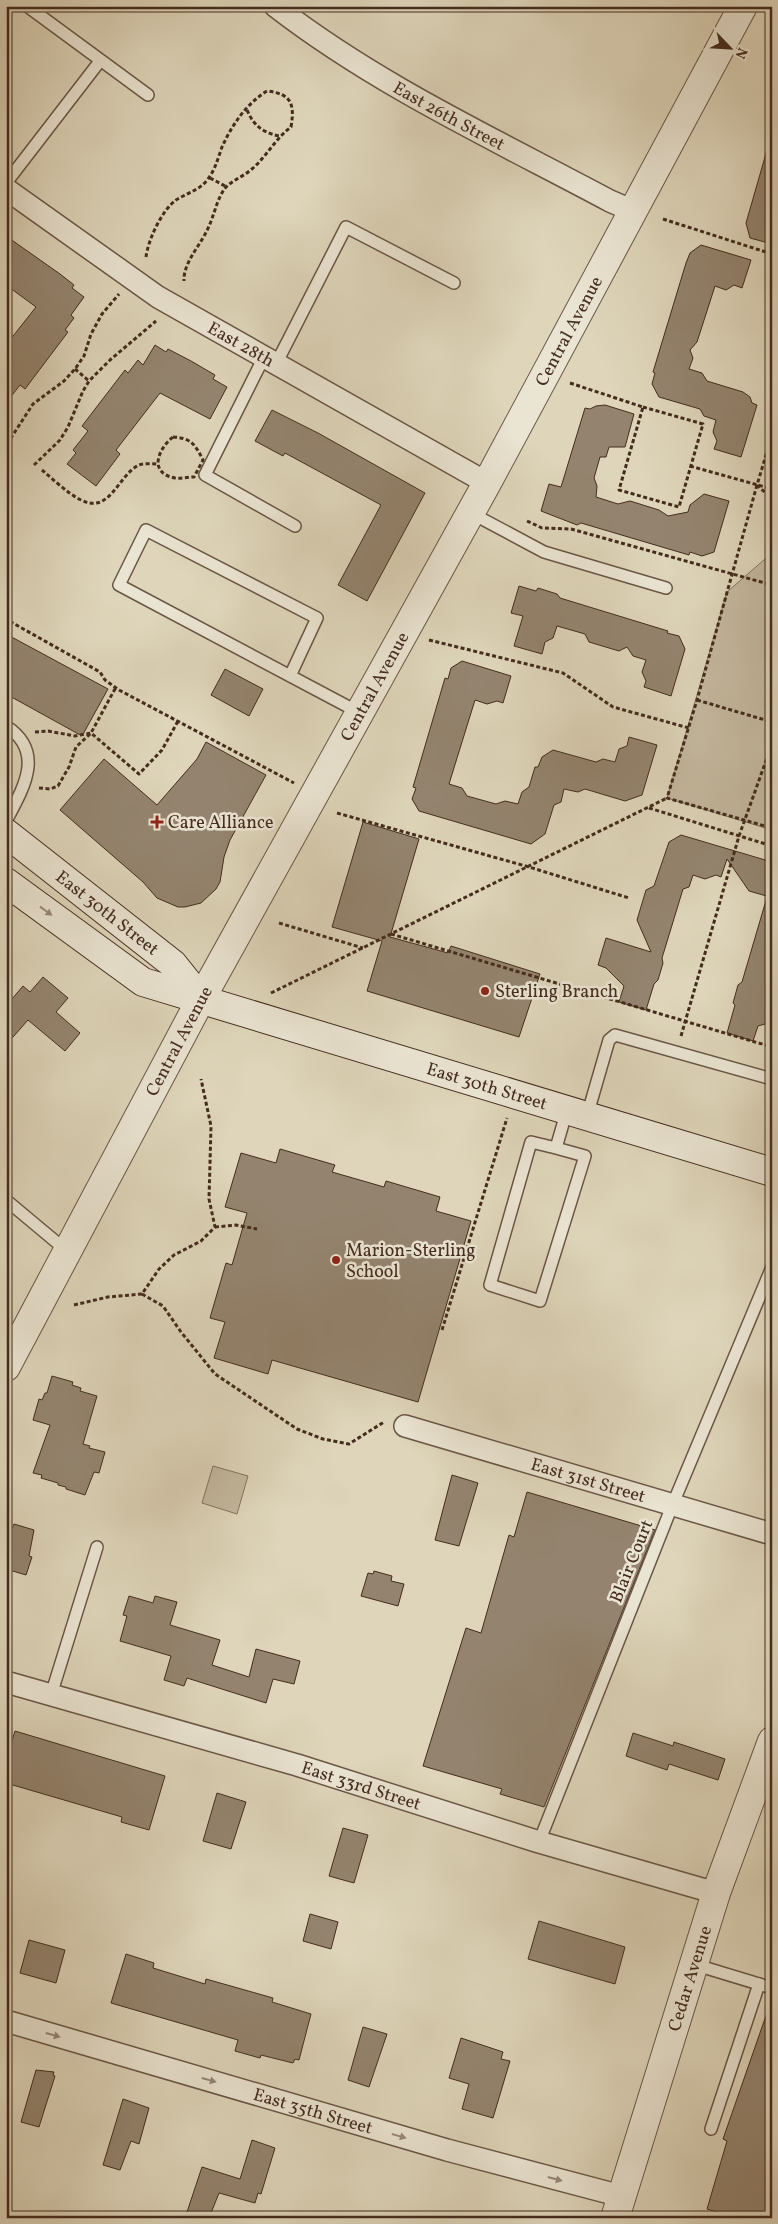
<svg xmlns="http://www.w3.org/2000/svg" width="778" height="2224" viewBox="0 0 778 2224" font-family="Vollkorn,serif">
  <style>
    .green { fill: #c4b89f; stroke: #84725e }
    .building { fill: #94846f; stroke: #442c1e }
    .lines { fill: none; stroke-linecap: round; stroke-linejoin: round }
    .service-casing { stroke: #6a5645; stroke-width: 14 }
    .minor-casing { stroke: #6a5645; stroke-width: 24 }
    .tertiary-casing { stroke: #6a5645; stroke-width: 30 }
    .secondary-casing { stroke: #442c1e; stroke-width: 30 }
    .path { stroke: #442c1e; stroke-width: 3; stroke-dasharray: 4 2.5; stroke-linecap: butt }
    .service { stroke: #eae4d2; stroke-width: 11 }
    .minor { stroke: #eae4d2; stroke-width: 21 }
    .tertiary { stroke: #eae4d2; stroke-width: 28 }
    .secondary { stroke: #eae4d2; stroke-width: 28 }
    .oneway { fill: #978878 }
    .poi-dot { fill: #8f2418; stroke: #eae4d2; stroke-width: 2 }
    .labels { text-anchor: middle; stroke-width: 5; stroke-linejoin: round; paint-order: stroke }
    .street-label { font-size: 18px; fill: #442c1e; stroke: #eae4d2 }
    .poi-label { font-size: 18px; fill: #442c1e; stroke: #eae4d2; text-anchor: start }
  </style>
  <rect width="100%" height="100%" fill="#ded5ba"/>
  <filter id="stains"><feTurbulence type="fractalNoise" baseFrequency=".004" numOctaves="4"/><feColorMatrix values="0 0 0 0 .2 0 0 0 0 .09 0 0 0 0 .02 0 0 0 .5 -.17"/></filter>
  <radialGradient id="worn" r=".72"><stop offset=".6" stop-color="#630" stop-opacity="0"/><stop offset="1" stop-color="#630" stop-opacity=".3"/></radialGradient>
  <g class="green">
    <path d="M772,553V830L667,798L727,592Z"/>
    <path d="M213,1466L248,1476L237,1514L202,1503Z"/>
  </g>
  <g class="building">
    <path d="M767,150L772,151V244L750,238L746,223Z"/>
    <path d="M6,236L60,274L74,285L72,288L84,297L71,315L74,318L65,330L68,332L25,389L20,385L6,403V345L36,307L6,285Z"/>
    <path d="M701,245L751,260L742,288L734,285L726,290L715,286L697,342L690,350L693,358L689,369L702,373L707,381L743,392L750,397L752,403L757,405L741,457L714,449L717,441L713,432L716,420L704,416L700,409L659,397L652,384L655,373L653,372L686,263L690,253Z"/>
    <path d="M155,345L166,352L168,349L191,361L215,375L213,379L227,387L210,419L160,393L116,450L120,454L96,486L67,464L76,453L73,450L88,431L82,426L125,370L128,373L138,360L143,365Z"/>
    <path d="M605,405L634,414L625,447H609L606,457H600L594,478L597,486L596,497L618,504L630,501L659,510L668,516L688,512L690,505L704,494L729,501L714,552L702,556L690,552L689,555L581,523L577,525L541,511L549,484L561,487L585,408L590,409L596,406Z"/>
    <path d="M272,410L318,433L425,493L367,601L338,585L381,505L285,453L283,456L255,441Z"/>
    <path d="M519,586L536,591L538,588L557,594L560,598L668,631L667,633L679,636L685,649L671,696L644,687L646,681L642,672L646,660L633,656L627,647L619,651L589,642L585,634L557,626L553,638L545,642L542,654L514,646L523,616L511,613Z"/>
    <path d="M6,634L108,689L82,736L6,694Z"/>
    <path d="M462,661L511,676L503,703L497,701L487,704L475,700L449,784L462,788L467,796L496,804L505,801L518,804L522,792L529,787L535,767H538L542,757L553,750L596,762L603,759L615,762L619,749L627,746L629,737L657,745L642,795L625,801L585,789L578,792L564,789L561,802L554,805L545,834L531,844L419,811L412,799L416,788L413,787L445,678L448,679L451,668Z"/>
    <path d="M225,669L263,689L249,716L211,695Z"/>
    <path d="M206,742L266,775L230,840L224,857L220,882L216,889L201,903L185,907H178L157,898L143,882L60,810L104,759L157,805L197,759Z"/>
    <path d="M363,822L419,839L390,937L448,953L451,946L540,974L519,1037L367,991L382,941L332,927Z"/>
    <path d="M681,835L772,862V1022L758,1026L753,1041L727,1033L735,1005L733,1003L738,985L742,982L767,897H770L749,891L727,859L721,877L716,875L705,879L693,875L689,887L683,889L662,958L663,963L658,980L654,984L646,1010L619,1002L624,986L606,968L598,965L606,938L651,952L637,920L646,890L654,886L669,842Z"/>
    <path d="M43,977L68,998L56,1012L80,1033L65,1051L28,1020L6,1045V1006L23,986L30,992Z"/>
    <path d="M280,1149L335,1165L332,1172L384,1187L386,1181L440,1197L436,1211L471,1221L418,1402L272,1360L268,1374L214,1358L225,1322L210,1318L226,1263L232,1265L247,1213L225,1207L241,1153L276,1163Z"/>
    <path d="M52,1376L73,1382L72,1385L81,1388L80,1391L97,1396L83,1444L90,1446L89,1448L105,1452L99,1473L94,1472L85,1495L66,1489V1487L58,1485V1483L41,1478L42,1475L33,1473L50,1425L33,1420L39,1399L42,1400L45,1393H47Z"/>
    <path d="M452,1475L478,1483L459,1546L435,1540Z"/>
    <path d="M527,1492L655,1530L544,1807L500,1794L502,1789L423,1766L466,1628L481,1633L509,1535L514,1537Z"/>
    <path d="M14,1524L34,1530L29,1556L32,1557L26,1575L6,1569V1526L12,1528Z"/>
    <path d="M374,1571L392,1576L391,1581L404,1584L398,1606L361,1596L368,1573L373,1574Z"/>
    <path d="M129,1596L153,1603L155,1596L177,1602L170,1625L220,1640L212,1665L249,1677L256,1649L300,1661L294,1684L273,1679L266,1703L187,1678L184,1686L164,1680L171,1656L120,1641L127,1616L123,1615Z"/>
    <path d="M15,1731L165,1776L149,1830L121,1822L122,1817L6,1783V1760Z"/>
    <path d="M633,1733L673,1746L674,1742L725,1759L718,1780L669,1764L667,1770L626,1756Z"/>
    <path d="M217,1793L246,1802L231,1849L203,1841Z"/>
    <path d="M343,1828L368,1835L354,1883L329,1876Z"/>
    <path d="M310,1914L338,1922L331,1949L303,1941Z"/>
    <path d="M539,1921L625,1947L615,1984L528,1959Z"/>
    <path d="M29,1940L65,1950L56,1983L20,1973Z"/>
    <path d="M126,1954L154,1963L153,1968L205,1984L206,1979L273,1998L272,2002L311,2014L299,2060L295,2059L293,2063L261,2055L260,2058L235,2051L238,2040L111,2003Z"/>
    <path d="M769,2007H772V2218H736L707,2209L727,2141L723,2139Z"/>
    <path d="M363,2027L387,2034L369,2087L348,2080Z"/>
    <path d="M461,2038L503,2052L501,2059L510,2061L493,2118L462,2109L469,2084L449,2078Z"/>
    <path d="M36,2070L54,2072L53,2075L55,2076L39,2127L21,2122Z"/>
    <path d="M123,2099L149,2108L139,2144L131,2141L120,2170L103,2165Z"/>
    <path d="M252,2140L275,2148L261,2194L258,2193L255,2203L219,2193L209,2218H185L202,2167L240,2179Z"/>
  </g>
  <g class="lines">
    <defs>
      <g id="service">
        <path d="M27,6L148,95"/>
        <path d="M6,183L100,61"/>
        <path d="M264,357L205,475L295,526"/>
        <path d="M276,364L346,227L454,283"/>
        <path d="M471,513L544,552L666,588"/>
        <path d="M290,676L317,618L146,530L119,585L360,713"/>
        <path d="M6,726C46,752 23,789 6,821"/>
        <path d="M587,1116L609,1040L615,1035L772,1079"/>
        <path d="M556,1148L531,1142L490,1285L540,1301L585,1156L556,1148L567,1110"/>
        <path d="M6,1200L67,1251"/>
        <path d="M51,1695L97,1547"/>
        <path d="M539,1842L672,1506L772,1267"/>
        <path d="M693,1964L772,1988"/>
        <path d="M711,2129L759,1984"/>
      </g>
      <g id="minor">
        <path id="s1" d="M275,6C377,85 496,140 610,201L633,211"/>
        <path id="s2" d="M6,189L158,297L487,483"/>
        <path id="s3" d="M405,1426L772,1534"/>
        <path id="s4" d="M6,1682L297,1765L539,1842L716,1893"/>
        <path id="s5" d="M6,2021L447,2150L621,2196"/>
      </g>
      <g id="tertiary">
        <path id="s6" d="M6,1367L201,999L487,483L743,6"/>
        <path id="s7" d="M615,2218L716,1893L772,1741"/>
      </g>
      <g id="secondary">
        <path id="s8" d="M6,833L173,964L201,999"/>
        <path id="s9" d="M6,882L143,982L772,1172"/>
      </g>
    </defs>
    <use href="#service" class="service-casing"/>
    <use href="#minor" class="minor-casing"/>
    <use href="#tertiary" class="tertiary-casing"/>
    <use href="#secondary" class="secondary-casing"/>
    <g class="path">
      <path d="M247,110C254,126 262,132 279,136"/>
      <path d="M210,178L227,187"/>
      <path d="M663,219L772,254"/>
      <path d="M146,257C148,240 162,210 176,200C187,193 200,190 208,179C215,170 218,158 222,147C232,125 246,104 267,91C291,94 295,103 291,127C275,139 267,156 252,169C244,176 233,180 226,187C217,198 215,213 209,226C202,244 183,262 184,281"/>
      <path d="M75,369L89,381"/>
      <path d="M570,383L643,407"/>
      <path d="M643,407L703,424L679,507L619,490Z"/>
      <path d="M772,435L757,485L772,499"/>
      <path d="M173,437C191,438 195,444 203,460L194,477C188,477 181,479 175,478C148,473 158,449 173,437Z"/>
      <path d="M7,444L33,404L64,381L75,369L84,356L91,334L102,314L119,294"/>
      <path d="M34,465L60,440L68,427L83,391L89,381L110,360L156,321"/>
      <path d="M690,466L772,489"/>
      <path d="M42,470C54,480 67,493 81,500C110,515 118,475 139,465C144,463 152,464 158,464"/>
      <path d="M757,485L697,700L667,798L772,828"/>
      <path d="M527,521L542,528L571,529L772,585"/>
      <path d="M6,616L11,622L100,672L105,680L119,690L294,783"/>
      <path d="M429,640L563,673L613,707L689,728"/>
      <path d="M697,700L772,722"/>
      <path d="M35,732L48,731L75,736L91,733L139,774L162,750L178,721"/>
      <path d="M39,788L50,789L58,786L69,767L76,747L91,733L116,687"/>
      <path d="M649,808L772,846"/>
      <path d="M337,813L529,867L629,898"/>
      <path d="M279,923L363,948"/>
      <path d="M391,934L772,1047"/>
      <path d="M271,993L667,798"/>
      <path d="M681,1036L739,836L772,744"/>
      <path d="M215,1227L236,1225L257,1229"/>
      <path d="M142,1294L163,1306L181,1332L215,1374L297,1429L323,1439L349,1444L384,1422"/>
      <path d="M74,1305L108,1297L142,1294L159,1269L174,1255L201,1241L215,1227L209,1199L211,1126L201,1079"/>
      <path d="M442,1330L507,1118"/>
    </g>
    <use href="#service" class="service"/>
    <use href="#minor" class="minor"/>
    <use href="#tertiary" class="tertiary"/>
    <use href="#secondary" class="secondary"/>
  </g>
  <defs><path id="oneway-solid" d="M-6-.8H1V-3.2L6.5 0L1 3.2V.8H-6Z" transform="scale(1.25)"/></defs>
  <g class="oneway">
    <use href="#oneway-solid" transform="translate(46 911) rotate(36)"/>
    <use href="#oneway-solid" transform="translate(53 2035) rotate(16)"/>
    <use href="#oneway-solid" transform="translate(209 2080) rotate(16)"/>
    <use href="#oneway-solid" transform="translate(399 2136) rotate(16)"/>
    <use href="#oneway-solid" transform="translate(555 2179) rotate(15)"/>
  </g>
  <g class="poi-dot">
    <path d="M154.5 814.5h5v5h5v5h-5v5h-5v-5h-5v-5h5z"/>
    <circle cx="485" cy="991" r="5"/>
    <circle cx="336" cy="1260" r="5"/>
  </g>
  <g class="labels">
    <g class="street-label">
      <text dy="6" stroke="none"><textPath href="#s1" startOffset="206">East 26th Street</textPath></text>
      <text dy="6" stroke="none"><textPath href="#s6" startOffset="1179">Central Avenue</textPath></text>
      <text dy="6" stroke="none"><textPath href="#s2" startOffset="282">East 28th</textPath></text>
      <text dy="6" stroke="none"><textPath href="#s6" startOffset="774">Central Avenue</textPath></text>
      <text dy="6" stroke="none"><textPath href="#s8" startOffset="129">East 30th Street</textPath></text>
      <text dy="6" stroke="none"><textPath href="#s6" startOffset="369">Central Avenue</textPath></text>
      <text dy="6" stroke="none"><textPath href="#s9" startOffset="529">East 30th Street</textPath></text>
      <text dy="6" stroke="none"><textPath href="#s3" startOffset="191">East 31st Street</textPath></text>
      <text transform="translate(631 1561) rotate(-68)" y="6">Blair Court</text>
      <text dy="6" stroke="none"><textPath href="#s4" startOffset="370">East 33rd Street</textPath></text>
      <text dy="6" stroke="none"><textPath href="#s7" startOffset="251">Cedar Avenue</textPath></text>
      <text dy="6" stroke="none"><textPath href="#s5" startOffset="320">East 35th Street</textPath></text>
    </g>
    <g class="poi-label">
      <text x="168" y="828">Care Alliance</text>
      <text x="495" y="997">Sterling Branch</text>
      <text x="346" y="1256">Marion-Sterling<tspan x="346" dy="21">School</tspan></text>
    </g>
  </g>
  <rect width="778" height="2224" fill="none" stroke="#ded5ba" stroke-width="25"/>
  <rect x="8" y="8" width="763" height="2209" fill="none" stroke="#442c1e" stroke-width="2.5"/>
  <rect x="12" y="12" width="753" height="2199" fill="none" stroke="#442c1e"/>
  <g transform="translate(730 48) rotate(115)" stroke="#eae4d2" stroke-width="4" paint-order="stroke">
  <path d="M0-4L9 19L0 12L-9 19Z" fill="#442c1e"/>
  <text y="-8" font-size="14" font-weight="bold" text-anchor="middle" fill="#442c1e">N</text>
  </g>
  <rect width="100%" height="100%" filter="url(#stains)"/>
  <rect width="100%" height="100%" fill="url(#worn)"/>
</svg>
